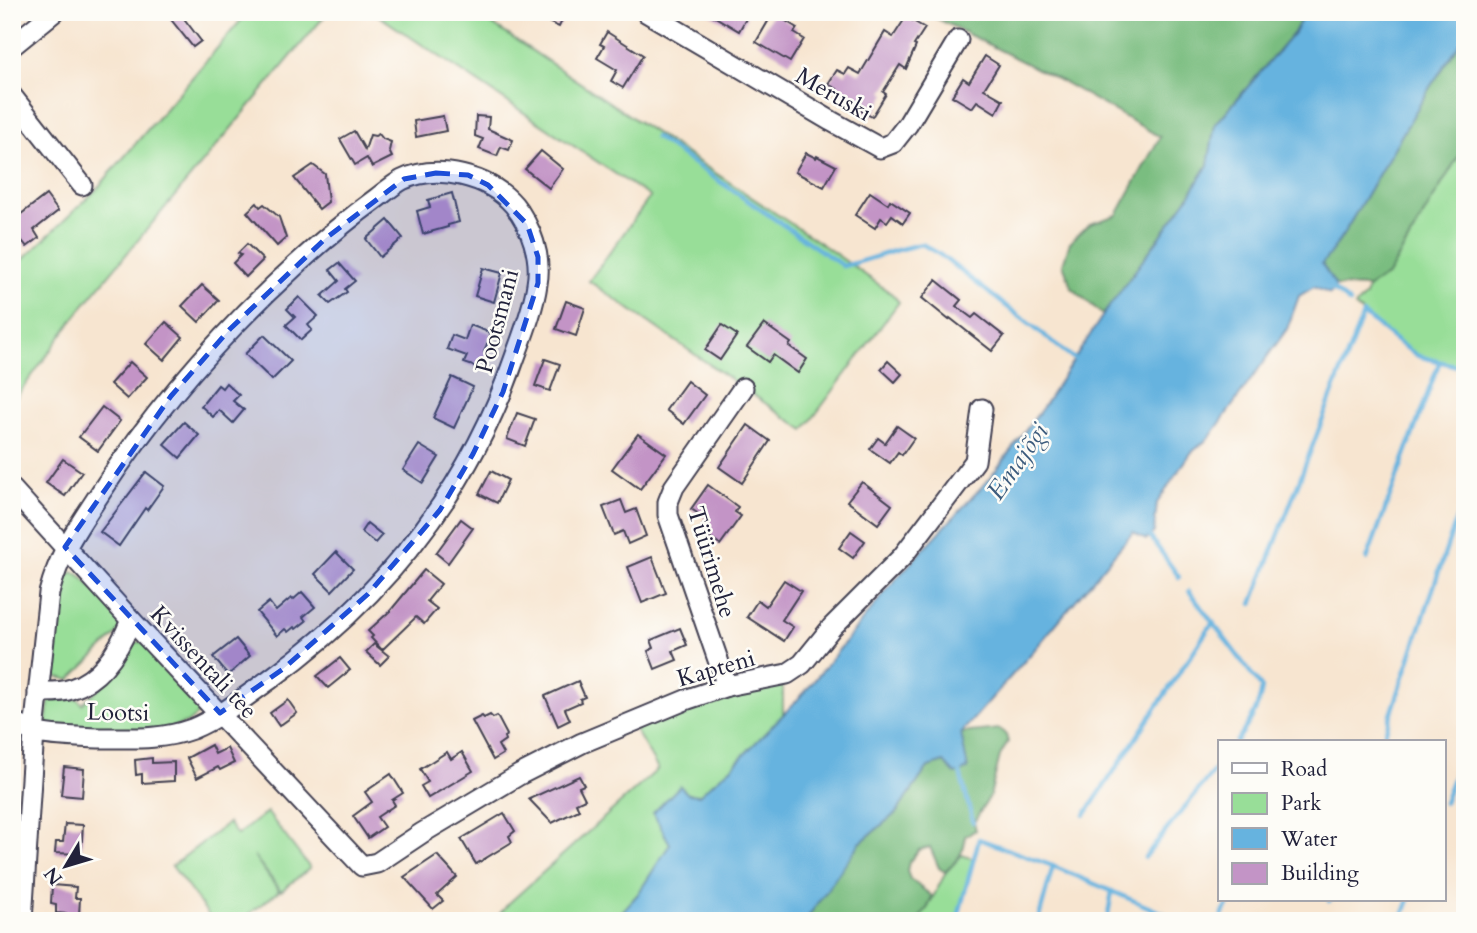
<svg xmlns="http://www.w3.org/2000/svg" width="1477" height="933" viewBox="0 0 1477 933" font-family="Cardo,serif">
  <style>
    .green { fill: #98de98; stroke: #5d806a; stroke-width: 2 }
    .forest { fill: #7abd80; stroke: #4e705e; stroke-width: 2 }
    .water { fill: #66b3df; stroke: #446a8d; stroke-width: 2 }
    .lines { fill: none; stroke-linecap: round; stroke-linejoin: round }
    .stream { stroke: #66b3df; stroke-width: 4.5 }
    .building { fill: #c394c6 }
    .minor-casing { stroke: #423f51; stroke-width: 23 }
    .minor { stroke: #fff; stroke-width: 19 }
    .marked { fill: #1d4ed8; fill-opacity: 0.2; stroke: #1d4ed8; stroke-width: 5; stroke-dasharray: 14 9; stroke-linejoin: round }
    .labels { text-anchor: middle; stroke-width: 5; stroke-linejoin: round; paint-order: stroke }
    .street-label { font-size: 24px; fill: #22223b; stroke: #fdfcf7 }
    .water-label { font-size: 26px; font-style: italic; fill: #3d5c7d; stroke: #fdfcf7 }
  </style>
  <rect width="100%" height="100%" fill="#fdfcf7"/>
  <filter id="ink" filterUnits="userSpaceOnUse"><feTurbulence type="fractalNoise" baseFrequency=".0143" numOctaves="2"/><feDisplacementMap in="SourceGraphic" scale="14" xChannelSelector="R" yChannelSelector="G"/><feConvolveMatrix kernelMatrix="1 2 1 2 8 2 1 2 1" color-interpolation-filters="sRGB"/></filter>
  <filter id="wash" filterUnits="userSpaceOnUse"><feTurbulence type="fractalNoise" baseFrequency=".00686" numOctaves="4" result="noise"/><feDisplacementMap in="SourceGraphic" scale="28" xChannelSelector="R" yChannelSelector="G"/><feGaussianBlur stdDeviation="1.57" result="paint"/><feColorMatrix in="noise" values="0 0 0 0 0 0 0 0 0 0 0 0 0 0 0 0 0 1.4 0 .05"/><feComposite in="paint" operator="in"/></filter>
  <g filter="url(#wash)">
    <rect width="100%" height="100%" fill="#f7e5d0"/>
    <g class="green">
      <path d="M248,12H328L84,305L12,403V270L96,190Z"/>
      <path d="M373,12H474L826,247L892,294L899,302L804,430L589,281L650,197Z"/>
      <path d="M1465,145V368L1418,356L1399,343L1355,307L1365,296L1368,287L1388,275Z"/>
      <path d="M74,572L80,575L118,613L121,625L120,631L70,680L53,676L50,670C52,653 53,587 64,577C65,576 72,573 74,572Z"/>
      <path d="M137,642H144L200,704L199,713L187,723L158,731L52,729L46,723L49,701L56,699H78L82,704L126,662L130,649Z"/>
      <path d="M780,680L783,686V715L733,766L699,795L688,794L671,844L638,894L614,921H494L508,904L658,769L633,726L685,705Z"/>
      <path d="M267,812L310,868L281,891L254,856L279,891L240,921H213L172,866L228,823L237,835Z"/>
      <path d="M962,855L974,859L957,921H917L928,907L946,872Z"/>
    </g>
    <g class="forest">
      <path d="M924,12H1305L1294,33L1215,125L1208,165L1186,201L1103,315L1072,288L1063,264L1070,242L1090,224L1117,215L1160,137L1063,82Z"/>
      <path d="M1465,36V145L1388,275L1368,287L1336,286L1321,264L1340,240L1430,87Z"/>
      <path d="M1000,729L1006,735L1008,742L1000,756L990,796L974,822L976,830L965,836C966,852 956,861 945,872L939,868L930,847L919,850L909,862L907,871L910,879L932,896L928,907L917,921H805L860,843L896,813L928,767L944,762L960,733Z"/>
    </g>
    <path class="water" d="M1305,12H1465V36L1430,87L1340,240L1322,264L1336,286L1330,294L1314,287L1299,296L1287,329L1210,437L1191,453L1157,503L1154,532L1146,540L1133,532L1035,649L961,733L968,769L955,774L944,762L928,767L896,813L860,843L805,921H614L638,894L670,844L653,813L680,786L688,794L699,795L733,766L805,692L894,581L990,478L1043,407L1103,315L1186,201L1208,165L1215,125L1294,33Z"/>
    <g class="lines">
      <g class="stream">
        <path d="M655,137L843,266C870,260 895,249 922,244L939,254L1077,361"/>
        <path d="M1329,286L1350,303"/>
        <path d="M1461,506L1465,494"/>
        <path d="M1147,532L1179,577"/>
        <path d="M1367,559L1439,363"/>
        <path d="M1189,591L1262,688C1259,709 1248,725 1236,742"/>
        <path d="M1252,604L1363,314L1399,343L1418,356L1465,368"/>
        <path d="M1382,742L1457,517"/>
        <path d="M959,769L973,822"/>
        <path d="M1444,803L1465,745"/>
        <path d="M1085,815L1213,622"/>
        <path d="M1145,857L1220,763"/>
        <path d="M1329,901L1330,900"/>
        <path d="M1222,915L1231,900"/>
        <path d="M957,921L979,839L1053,866L1181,921"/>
        <path d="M1038,921L1053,866"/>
        <path d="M1107,921L1112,891"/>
        <path d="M1401,921L1409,900"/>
      </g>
    </g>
    <g id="blocks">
      <g class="building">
        <path d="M165,12H179L201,41L193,47Z"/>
        <path d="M526,12H566L559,27Z"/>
        <path d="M707,12H738L747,17L739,31Z"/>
        <path d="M773,13L797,28L794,33L804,39L790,62L756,42Z"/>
        <path d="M906,17L925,28L914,45L916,46L906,69L900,65L883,92L886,94L872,117L858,109L860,105L836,91L837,89L828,84L837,70L845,74L849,68L860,74L885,32L893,37Z"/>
        <path d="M607,32L643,55L623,88L611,81L617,70L597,58L604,46L600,44Z"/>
        <path d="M985,56L999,65L984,89L1003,100L996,113L977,101L972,108L952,96L963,78L969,82Z"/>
        <path d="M443,116L446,131L416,137L414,121Z"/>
        <path d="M476,116L489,117L488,129L513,140L509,150L501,147L497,156L479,149L483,139L475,136Z"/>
        <path d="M354,131L365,150L370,135L375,136L379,134L383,139L391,142L389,151L392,157L372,167L367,158L355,165L340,139Z"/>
        <path d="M541,151L563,169L549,188L525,169Z"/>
        <path d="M806,153L816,158L817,156L836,166L824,187L795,172Z"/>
        <path d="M313,165L325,174L328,202L319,209L294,178Z"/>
        <path d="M870,192L888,204L890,200L910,213L903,223L892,215L887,222L881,218L875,228L855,215Z"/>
        <path d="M452,193L459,222L448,225V227L423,234L417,211L430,207L428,200Z"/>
        <path d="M46,195L58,211L34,230L39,238L27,247L12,229V221Z"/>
        <path d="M257,203L260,207L264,204L279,217L286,238L277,246L247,212Z"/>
        <path d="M388,220L403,238L380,257L366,239Z"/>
        <path d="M247,244L263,260L246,277L233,263L241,255L238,253Z"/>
        <path d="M339,263L355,281L345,289L347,292L330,304L322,296L339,281L330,270Z"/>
        <path d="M483,268L502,273L494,302L475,296Z"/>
        <path d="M936,280L961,300L956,306L972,318L976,314L1004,336L992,351L950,318L949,320L922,298Z"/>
        <path d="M202,285L219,300L199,322L182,306Z"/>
        <path d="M299,297L318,316L308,325L312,330L301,340L286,325L295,317L287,309Z"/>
        <path d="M566,301L585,308L576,336L556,329Z"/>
        <path d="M166,322L183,337L164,360L146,344Z"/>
        <path d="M764,324L791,343L789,346L807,359L798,373L773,355L768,362L747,347Z"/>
        <path d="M470,325L491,333L484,352L487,353L482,369L464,363L467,356L447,349L452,335L465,340Z"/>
        <path d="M722,325L737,335L720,360L705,350Z"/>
        <path d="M264,335L291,361L272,380L245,354Z"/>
        <path d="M545,359L560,364L550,391L535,386Z"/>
        <path d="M888,361L902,374L895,382L881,369Z"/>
        <path d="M130,362L147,377L127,399L110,384Z"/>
        <path d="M452,377L473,387L454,428L433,418Z"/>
        <path d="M687,381L705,395L684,424L666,410Z"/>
        <path d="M226,383L239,395L233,401L244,410L233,423L219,410L213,417L201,406L218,385L222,388Z"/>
        <path d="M102,407L120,421L98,451L79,437Z"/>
        <path d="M517,413L535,419L525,446L507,439Z"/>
        <path d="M184,422L199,435L180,458L164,444Z"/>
        <path d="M748,425L770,441L742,483L719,467Z"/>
        <path d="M897,426L914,438L902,455L898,452L890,463L870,449L878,438L885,443Z"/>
        <path d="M638,434L666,454L640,489L612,469Z"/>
        <path d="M419,445L439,457L423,483L403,470Z"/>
        <path d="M63,459L82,472L65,496L46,483Z"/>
        <path d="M491,471L508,480L497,503L479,494Z"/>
        <path d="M146,472L164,486L147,510L145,508L119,546L100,532Z"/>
        <path d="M862,482L892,505L878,524L847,501Z"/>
        <path d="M708,485L738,507L735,512L741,516L720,545L699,531L707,519L691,509Z"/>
        <path d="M621,500L626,513L636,509L646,536L628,544L623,531L614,535L603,507Z"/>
        <path d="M461,519L473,528L448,563L436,553Z"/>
        <path d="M367,523L382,535L375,543L361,532Z"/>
        <path d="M851,531L865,541L853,558L839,548Z"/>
        <path d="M336,552L353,569L332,591L315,574Z"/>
        <path d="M652,557L666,593L642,603L628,567Z"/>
        <path d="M424,570L441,584L427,601L437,609L424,624L416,617L382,650L371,638L373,636L368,631L391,610Z"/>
        <path d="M784,580L801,591L782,620L793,627L784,641L747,617L758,600L766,606Z"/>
        <path d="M302,592L315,607L303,617L306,621L296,629L294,627L288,632L285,629L277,636L257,612L269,602L276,611L291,598L293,600Z"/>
        <path d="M680,628L687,645L673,651L677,660L655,669L648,651L654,648L651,640Z"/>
        <path d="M236,639L250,656L228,675L213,657Z"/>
        <path d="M374,644L389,656L380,665L366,652Z"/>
        <path d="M340,658L350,670L328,688L317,676Z"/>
        <path d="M578,681L585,697L580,699L581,702L565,709L570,720L558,726L545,696Z"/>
        <path d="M288,700L297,713L279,726L270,713Z"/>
        <path d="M490,715L493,718L497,716L507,735L504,737L505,740L498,745L503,754L493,760L472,721L482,716L484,718Z"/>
        <path d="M211,745L215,754L227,748L234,763L220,770L218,767L197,778L187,758Z"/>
        <path d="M447,752L451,759L462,752L473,771L428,798L421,786L428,782L420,769Z"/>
        <path d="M152,758V763L174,762V781L142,783V774L136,775L135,760Z"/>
        <path d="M64,767L84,769L82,797L61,795Z"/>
        <path d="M391,774L403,793L392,800L395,805L377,817L384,827L368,838L353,816L372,802L365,792Z"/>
        <path d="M579,776L584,785L579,787L585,799L576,803L579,810L552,823L529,799Z"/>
        <path d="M504,813L515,831L509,836L512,842L476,864L461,839Z"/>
        <path d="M65,824L83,825L81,854L55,853L56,842H63Z"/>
        <path d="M437,855L457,877L437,895L443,901L433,909L404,877Z"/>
        <path d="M52,885L76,887L75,898H80L79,915L56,913V905L51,904Z"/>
      </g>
    </g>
  </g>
  <g filter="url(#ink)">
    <use href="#blocks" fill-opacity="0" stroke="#423f51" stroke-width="2"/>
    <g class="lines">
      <defs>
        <g id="minor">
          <path d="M646,12L831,121L880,148L893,143L908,124L958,40"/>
          <path d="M12,46L54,12"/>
          <path d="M12,96L82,185"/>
          <path d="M12,489L131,620L362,866L377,863L422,833L519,775L582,743L688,699L727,686L787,674L802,664L832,627L902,557L975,461L982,409"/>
          <path d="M727,686L668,515V502L674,487L743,388"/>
          <path d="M38,692C49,692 61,693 71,689C102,679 120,648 131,620"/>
          <path d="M12,721C19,725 26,729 33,732C49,737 84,737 101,738C132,738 162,740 192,729C219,718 245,697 269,680C384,597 469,491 515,357C523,335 534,307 537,284C542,257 531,226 514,205C489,176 437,163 402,180C393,185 385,192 377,198C348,219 321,242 295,266C222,333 155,409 101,492C78,527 60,551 49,593L34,732L22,921"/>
        </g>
      </defs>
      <use href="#minor" class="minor-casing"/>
      <use href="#minor" class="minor"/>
    </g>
  </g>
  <path class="marked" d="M436,173L468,175L488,185L527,224L538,257V283L503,392L473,454L440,510L368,594L283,669L220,713L65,547L171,396L230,329L326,238L404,179Z"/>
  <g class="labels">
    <g class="street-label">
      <text transform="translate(834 94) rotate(30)" y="8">Meruski</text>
      <text transform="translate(497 321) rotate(-75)" y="8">Pootsmani</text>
      <text transform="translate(712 562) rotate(73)" y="8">Tüürimehe</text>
      <text transform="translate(204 662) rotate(47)" y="8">Kvissentali tee</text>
      <text transform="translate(716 668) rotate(-16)" y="8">Kapteni</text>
      <text transform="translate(118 712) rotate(1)" y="8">Lootsi</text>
    </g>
    <g class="water-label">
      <text transform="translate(1017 461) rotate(-55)" y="9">Emajõgi</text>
    </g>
  </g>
  <rect width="1477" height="933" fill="none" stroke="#fdfcf7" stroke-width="42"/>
  <rect x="1218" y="740" width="228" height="161" fill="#fdfcf7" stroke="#a5a5ac" stroke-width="2"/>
  <rect x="1232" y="763" width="35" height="10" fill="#ffffff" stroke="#a5a5ac" stroke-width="2"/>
  <text x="1281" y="776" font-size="21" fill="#22223b">Road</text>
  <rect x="1232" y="793" width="35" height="21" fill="#98de98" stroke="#a5a5ac" stroke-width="2"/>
  <text x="1281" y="810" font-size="21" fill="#22223b">Park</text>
  <rect x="1232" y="828" width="35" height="21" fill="#66b3df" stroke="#a5a5ac" stroke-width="2"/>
  <text x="1281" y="846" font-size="21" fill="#22223b">Water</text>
  <rect x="1232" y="863" width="35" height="21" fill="#c394c6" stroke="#a5a5ac" stroke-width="2"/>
  <text x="1281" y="880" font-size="21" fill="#22223b">Building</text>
  <g transform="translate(66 866) rotate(232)" stroke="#fdfcf7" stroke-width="5" paint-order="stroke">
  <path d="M0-5L12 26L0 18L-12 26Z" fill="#22223b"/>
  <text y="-10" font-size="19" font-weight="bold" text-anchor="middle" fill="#22223b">N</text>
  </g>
</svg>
